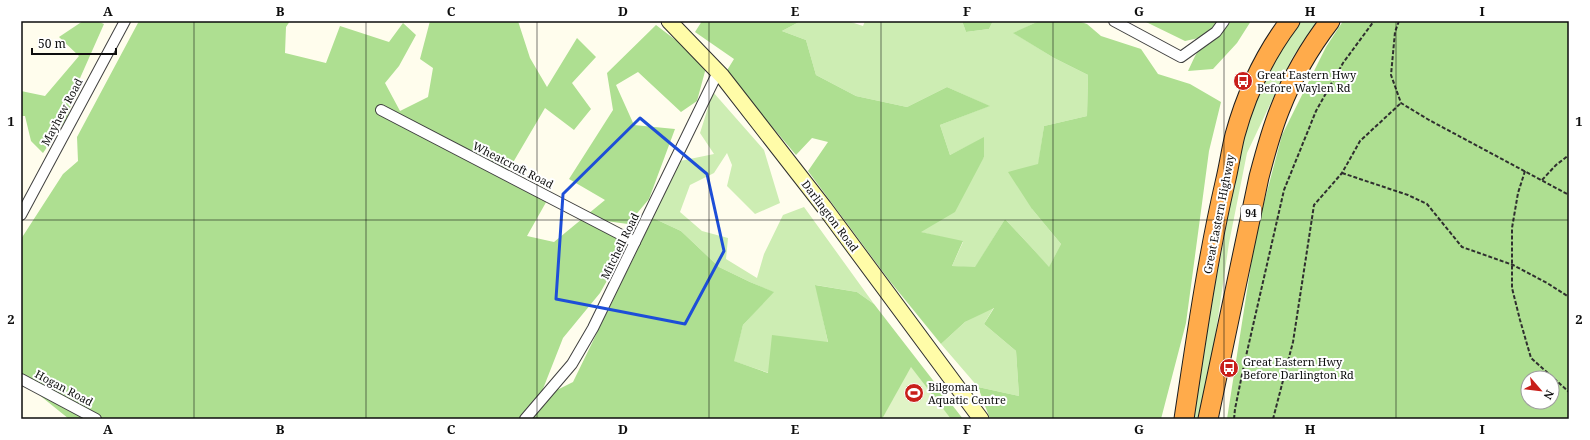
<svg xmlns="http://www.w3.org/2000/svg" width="1590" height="440" viewBox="0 0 1590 440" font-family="'Noto Serif',serif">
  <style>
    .green { fill: #cdedb3 }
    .forest { fill: #aedf91; fill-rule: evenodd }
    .pitch { fill: #e0f3c6 }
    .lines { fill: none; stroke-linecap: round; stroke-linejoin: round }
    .street-casing { stroke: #404040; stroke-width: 12 }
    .secondary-casing { stroke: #2f2f2f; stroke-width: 17 }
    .highway-casing { stroke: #1e1e1e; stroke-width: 21 }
    .path { stroke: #2f2f2f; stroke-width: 2; stroke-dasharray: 4 2; stroke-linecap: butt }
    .street { stroke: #fff; stroke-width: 10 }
    .secondary { stroke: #fffca8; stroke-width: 15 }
    .highway { stroke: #ffab4b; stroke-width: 19 }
    .marked { fill: none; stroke: #1d4ed8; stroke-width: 3; stroke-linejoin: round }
    .grid { fill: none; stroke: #0d0d0d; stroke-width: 1; stroke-opacity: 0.55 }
    .labels { text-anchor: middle; stroke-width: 4; stroke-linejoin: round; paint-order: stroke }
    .shield { fill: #fff; stroke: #565656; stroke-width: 1 }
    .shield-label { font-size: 10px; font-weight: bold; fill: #0d0d0d }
    .poi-label { font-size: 11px; fill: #0d0d0d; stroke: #fff; text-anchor: start }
    .street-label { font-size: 11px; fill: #0d0d0d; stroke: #fff }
    .neatline { fill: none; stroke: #0d0d0d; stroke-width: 1.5 }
    .grid-label { font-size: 13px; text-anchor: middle; font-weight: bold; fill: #0d0d0d }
  </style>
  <rect width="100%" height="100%" fill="#fffded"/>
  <g class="green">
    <path d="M801,21H848L863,26L865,21H962L966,32L989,29L993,21H1039L1014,33L1054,58L1088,75L1087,116L1044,126L1032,209L1061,244L1049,268L1033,249L1005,219L975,268L952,266L963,242L920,232L984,157V138L950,155L940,125L989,106L947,87L907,107L856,96L816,75L806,40L782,31Z"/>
    <path d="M1300,21H1317L1292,58L1247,153L1229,243L1209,379L1200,419H1189V406L1220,261L1242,138L1256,101L1279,54Z"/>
    <path d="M713,92L764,150L780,203L755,214L727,186L732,165L727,153L714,173L690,185L680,212L702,231L728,238L726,259L757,278L764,254L783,215L804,207L874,304L857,292L816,285L828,343L769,373L733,361L743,325L773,292L750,282L719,267L681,231L653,218L659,195L680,161L714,154L700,133Z"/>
    <path d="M994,307L984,324L1016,351L1019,396L978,387L941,344L965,322Z"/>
  </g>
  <g class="forest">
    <path d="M83,21H97L104,24L77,85L67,118L43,153L31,141L25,116H21V91L45,96L79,56L59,37Z"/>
    <path d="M139,21H290L286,27L285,53L326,63L340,26L389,42L403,23L416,35L399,66L385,83L400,111L428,97L433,68L420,59L430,21H518L530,58L547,87L577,38L596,57L572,83L591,109L574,130L545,108L508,171L549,197L527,236L554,242L605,200L569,179L613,110L607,73L656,25L707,64L697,101L681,112L638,72L616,85L634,125L675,129L649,199L628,224L606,221L630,240L600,293L563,338L539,399L573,382L653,218L681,231L719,267L750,282L774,292L743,325L734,361L768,373L772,335L828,342L815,285L857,292L874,304L963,419H69L22,381L21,382V239L63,174L78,161L77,137Z"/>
    <path d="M702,21H801L782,31L806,40L816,75L856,96L907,107L947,87L990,106L940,125L950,155L984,137V157L955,212L921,232L963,241L952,266L975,267L1005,219L1033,249L1049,267L1061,244L1032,209L1008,172L1038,164L1044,126L1087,116L1088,75L1054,58L1013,33L1039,21H1078L1087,24L1101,36L1141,49L1158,74L1190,84L1221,102L1209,151L1186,323L1161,419H990L978,387L1019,396L1016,351L984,324L994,308L965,322L941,344L889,280L808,171L828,142L812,138L796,155L726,72L734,59L695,32Z"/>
    <path d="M962,21H993L989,29L966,32Z"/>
    <path d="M1146,21H1251L1237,43L1213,69L1188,71L1195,56L1208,36L1185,41L1146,22Z"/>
    <path d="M1343,21H1569V419H1227L1256,233L1282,135L1326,47ZM1528,378H1552V402H1528Z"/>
  </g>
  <path class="pitch" d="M911,367L951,419H882Z"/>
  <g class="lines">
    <defs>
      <g id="street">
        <path d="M1114,21L1181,57L1216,32L1224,21"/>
        <path d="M381,110L635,242"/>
        <path d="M21,215L125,21"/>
        <path d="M21,379L96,419"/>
        <path d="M525,419L572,364L593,328L718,72"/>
      </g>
      <path id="secondary" d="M669,21L722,76L824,207L981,419"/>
      <g id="highway">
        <path d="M1184,419C1196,340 1207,261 1225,183C1229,167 1231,151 1235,135C1246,95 1265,54 1290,21"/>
        <path d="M1208,419L1259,177C1265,154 1271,131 1280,109C1292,78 1310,47 1330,21"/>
      </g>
    </defs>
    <use href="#street" class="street-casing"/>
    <use href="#secondary" class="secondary-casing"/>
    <use href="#highway" class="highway-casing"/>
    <g class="path">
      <path d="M1399,21L1395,32L1391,75L1401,103L1429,120L1569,195"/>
      <path d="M1525,171L1518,193L1512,228V288L1520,320L1531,358L1569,392"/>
      <path d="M1342,173L1408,195L1427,204L1462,247L1513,265L1547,283L1569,297"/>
      <path d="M1542,180L1556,165L1569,155"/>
      <path d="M1234,419L1235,409L1244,365L1284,190L1316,111L1343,63L1374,21"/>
      <path d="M1273,419L1293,342L1314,205L1342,173L1360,141L1401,103"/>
    </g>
    <use href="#street" class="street"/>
    <use href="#secondary" class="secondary"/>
    <use href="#highway" class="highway"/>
  </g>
  <path class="marked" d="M640,118L707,174L724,251L685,324L556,299L563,194Z"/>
  <path class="grid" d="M194,21V419M366,21V419M537,21V419M709,21V419M881,21V419M1053,21V419M1224,21V419M1396,21V419M21,220H1569"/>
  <defs>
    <symbol id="bus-disc" viewBox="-11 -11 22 22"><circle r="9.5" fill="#c81f1a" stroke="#fff"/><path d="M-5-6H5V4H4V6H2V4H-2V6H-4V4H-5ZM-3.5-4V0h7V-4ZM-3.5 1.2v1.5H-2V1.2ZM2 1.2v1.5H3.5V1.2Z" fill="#fff"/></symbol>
    <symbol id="stadium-disc" viewBox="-11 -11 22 22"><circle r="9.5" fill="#c81f1a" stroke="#fff"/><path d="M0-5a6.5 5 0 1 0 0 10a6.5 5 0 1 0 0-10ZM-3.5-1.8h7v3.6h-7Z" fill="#fff"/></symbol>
  </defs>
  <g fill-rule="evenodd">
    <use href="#bus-disc" x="1232" y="70" width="22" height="22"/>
    <use href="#bus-disc" x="1218" y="357" width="22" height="22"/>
    <use href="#stadium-disc" x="903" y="382" width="22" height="22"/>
  </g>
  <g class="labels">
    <rect class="shield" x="1241" y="205" width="20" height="16" rx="3"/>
    <g class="shield-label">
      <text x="1251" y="217">94</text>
    </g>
    <g class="poi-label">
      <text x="1257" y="79">Great Eastern Hwy<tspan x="1257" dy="13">Before Waylen Rd</tspan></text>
      <text x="1243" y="366">Great Eastern Hwy<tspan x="1243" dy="13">Before Darlington Rd</tspan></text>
      <text x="928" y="391">Bilgoman<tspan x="928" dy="13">Aquatic Centre</tspan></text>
    </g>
    <g class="street-label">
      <text transform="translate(62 112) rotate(-62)" y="4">Mayhew Road</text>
      <text transform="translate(513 165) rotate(27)" y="4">Wheatcroft Road</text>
      <text transform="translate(1219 214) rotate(-79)" y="4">Great Eastern Highway</text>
      <text transform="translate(830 216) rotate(53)" y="4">Darlington Road</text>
      <text transform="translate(620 246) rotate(-64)" y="4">Mitchell Road</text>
      <text transform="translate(64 388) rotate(28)" y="4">Hogan Road</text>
    </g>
  </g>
  <rect width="1590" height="440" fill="none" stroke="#ffffff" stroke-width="44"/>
  <g transform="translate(1540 390) rotate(118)"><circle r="19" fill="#ffffff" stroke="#9e9e9e"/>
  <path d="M0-3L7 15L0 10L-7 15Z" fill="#c81f1a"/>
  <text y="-6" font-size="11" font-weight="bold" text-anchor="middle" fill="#0d0d0d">N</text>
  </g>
  <path d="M32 48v6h84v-6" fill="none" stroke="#0d0d0d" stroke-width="2"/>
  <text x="38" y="48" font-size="12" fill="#0d0d0d" stroke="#ffffff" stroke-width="3" paint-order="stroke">50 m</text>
  <rect x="22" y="22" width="1546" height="396" class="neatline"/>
  <g class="grid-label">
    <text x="108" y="16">A</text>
    <text x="280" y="16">B</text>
    <text x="451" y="16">C</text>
    <text x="623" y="16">D</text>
    <text x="795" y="16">E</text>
    <text x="967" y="16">F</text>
    <text x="1139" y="16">G</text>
    <text x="1310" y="16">H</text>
    <text x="1482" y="16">I</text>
    <text x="11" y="126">1</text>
    <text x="1579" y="126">1</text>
    <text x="11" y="324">2</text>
    <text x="1579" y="324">2</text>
    <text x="108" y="434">A</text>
    <text x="280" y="434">B</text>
    <text x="451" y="434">C</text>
    <text x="623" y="434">D</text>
    <text x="795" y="434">E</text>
    <text x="967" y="434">F</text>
    <text x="1139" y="434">G</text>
    <text x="1310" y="434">H</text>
    <text x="1482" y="434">I</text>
  </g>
</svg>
